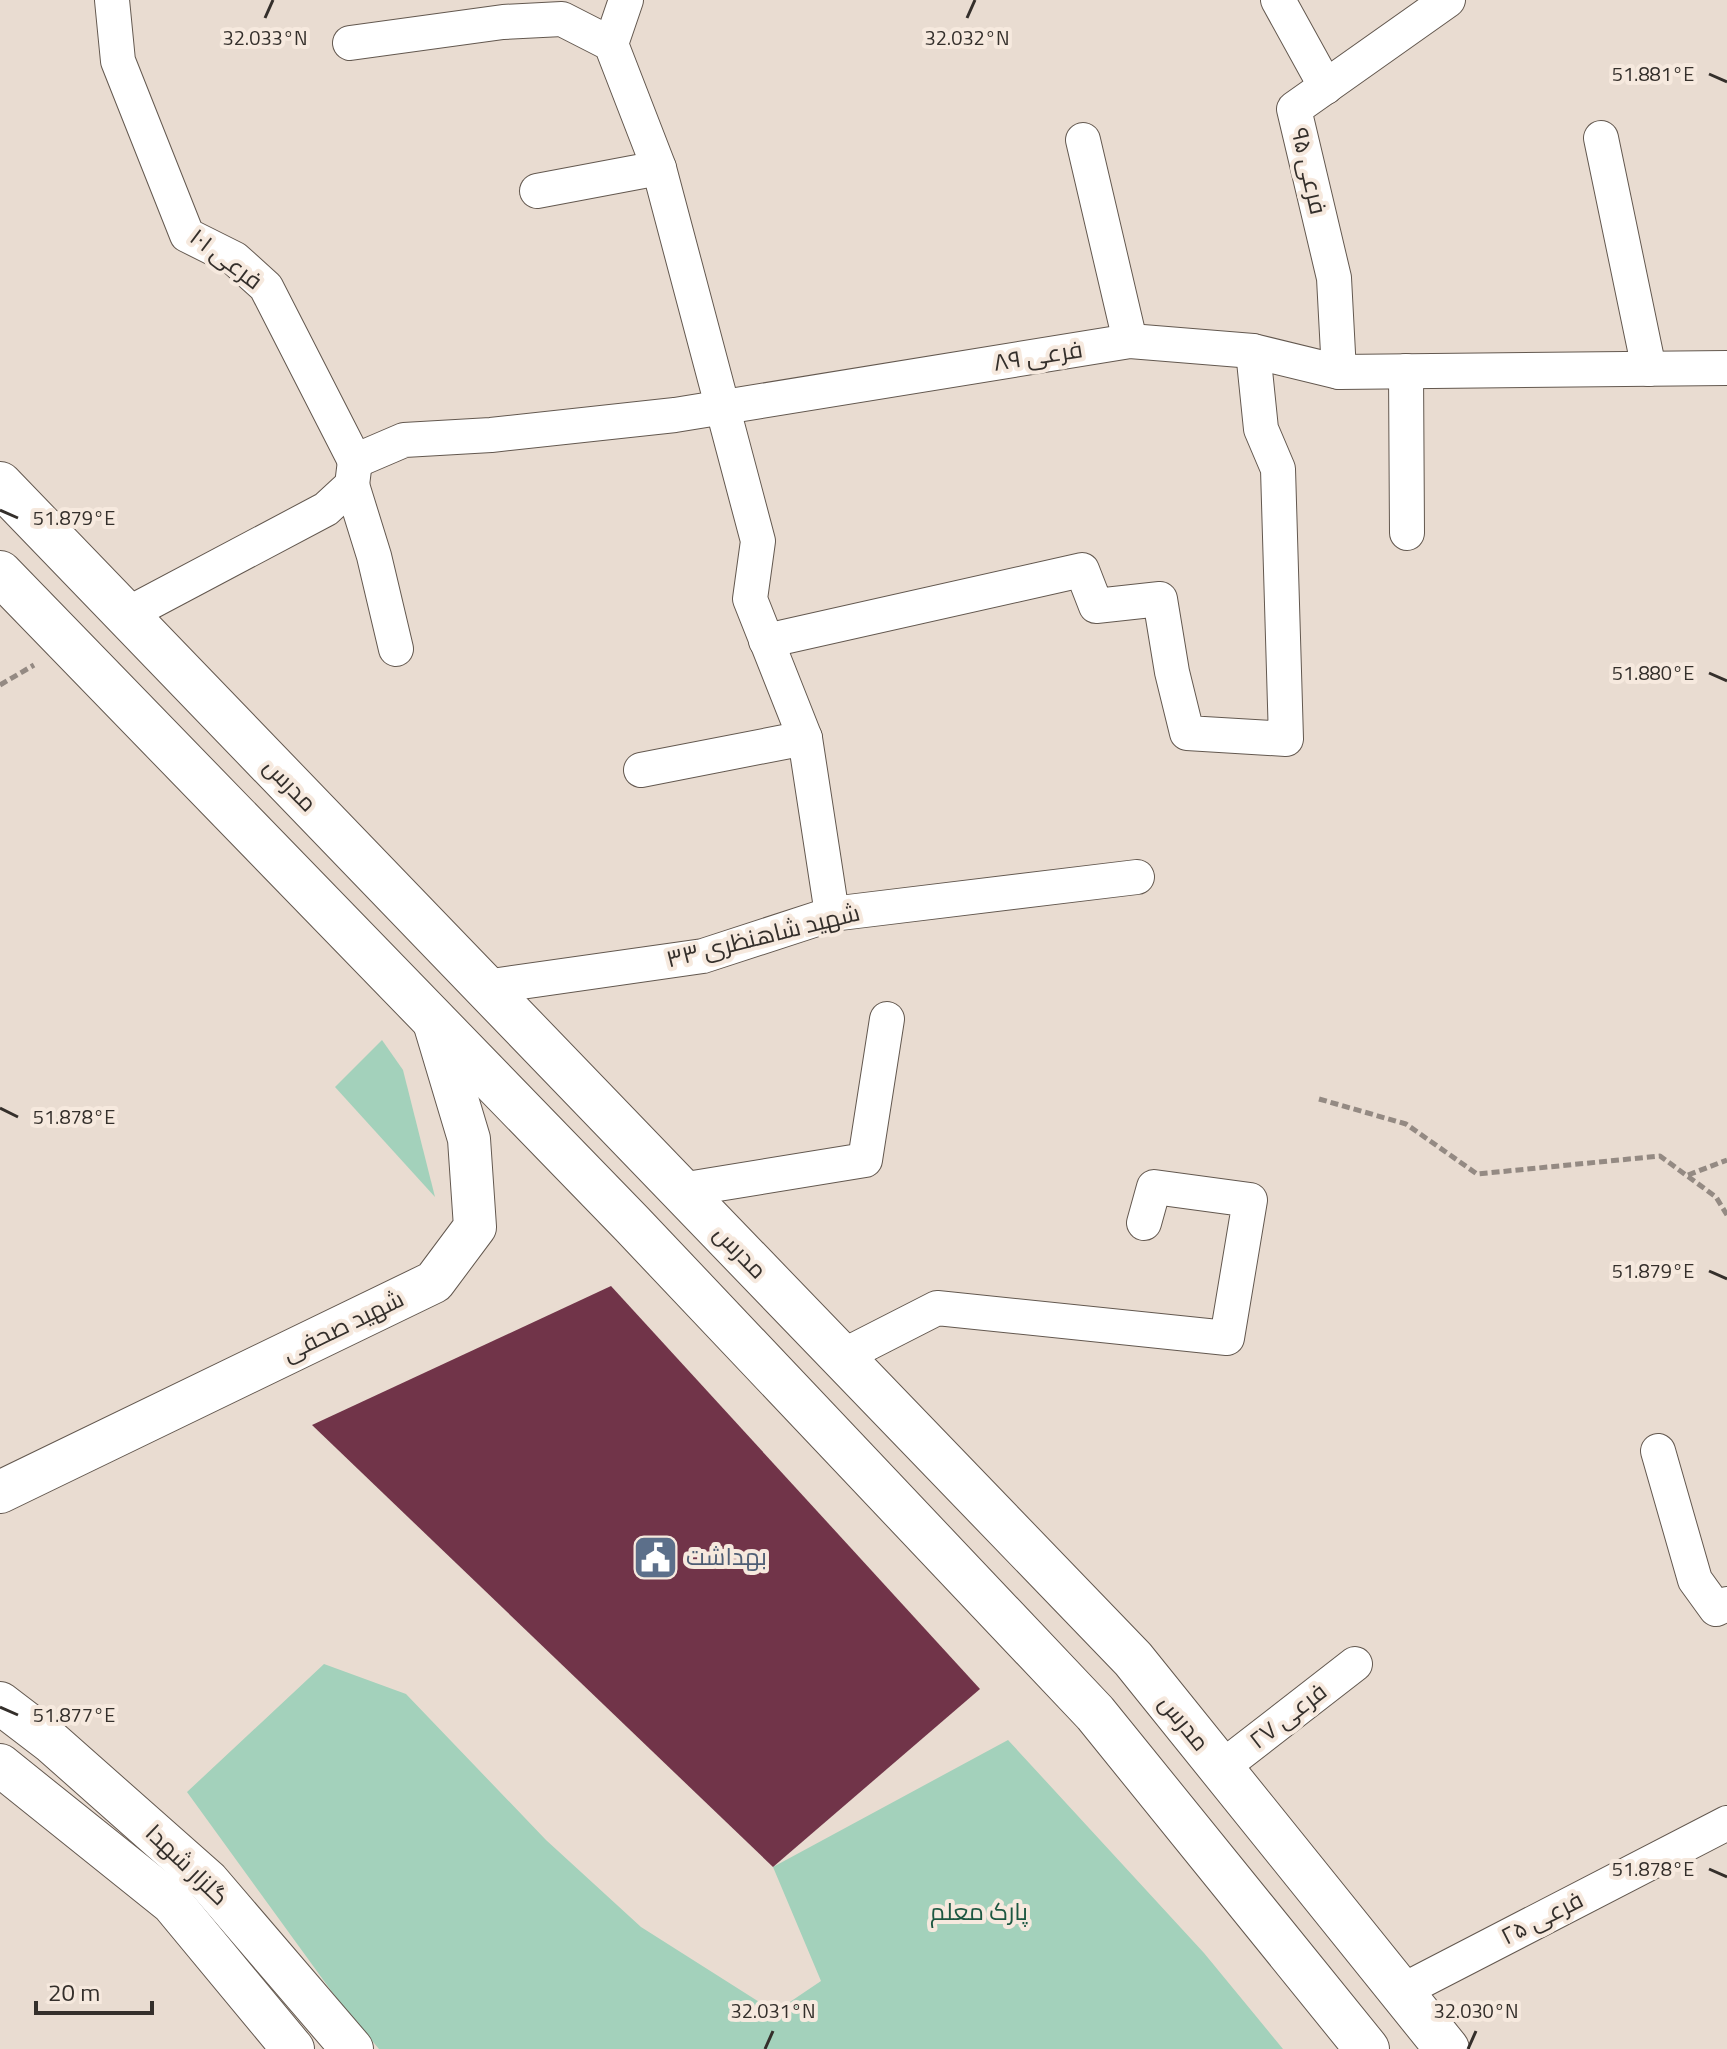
<svg xmlns="http://www.w3.org/2000/svg" width="1727" height="2049" viewBox="0 0 1727 2049" font-family="'Titillium Web',Cairo,sans-serif">
  <style>
    .green { fill: #a3d1bb }
    .building { fill: #713449 }
    .lines { fill: none; stroke-linecap: round; stroke-linejoin: round }
    .minor-casing { stroke: #63584f; stroke-width: 36 }
    .tertiary-casing { stroke: #63584f; stroke-width: 44 }
    .primary-casing { stroke: #63584f; stroke-width: 46 }
    .path { stroke: #948a83; stroke-width: 5; stroke-dasharray: 8 4; stroke-linecap: butt }
    .minor { stroke: #fff; stroke-width: 34 }
    .tertiary { stroke: #fff; stroke-width: 42 }
    .primary { stroke: #fff; stroke-width: 44 }
    .ticks { fill: none; stroke: #342f2b; stroke-width: 3 }
    .labels { text-anchor: middle; stroke-width: 8; stroke-linejoin: round; paint-order: stroke }
    .street-label { font-size: 24px; fill: #342f2b; stroke: #f6e9de }
    .service-label { font-size: 24px; fill: #4e5e75; stroke: #f6e9de; text-anchor: start }
    .park-label { font-size: 24px; fill: #1c5741; stroke: #f6e9de }
    .ticks-label { font-size: 20px; text-anchor: middle; fill: #342f2b; stroke: #f6e9de; stroke-width: 8; stroke-linejoin: round; paint-order: stroke }
  </style>
  <rect width="100%" height="100%" fill="#e9dcd1"/>
  <g class="green">
    <path d="M382,1040L403,1070L435,1197L335,1087Z"/>
    <path d="M324,1664L406,1694L546,1840L641,1927L775,2012L821,1981L773,1867L1008,1740L1204,1953L1283,2049H379L340,2003L187,1792Z"/>
  </g>
  <path class="building" d="M611,1286L980,1689L773,1867L312,1425Z"/>
  <g class="lines">
    <defs>
      <g id="minor">
        <path d="M112,0L118,61L187,235L235,259L266,287L355,461"/>
        <path d="M1278,0L1326,87"/>
        <path d="M350,43L503,22L562,19L611,44L659,168L758,541L750,599L805,738L832,914"/>
        <path d="M611,44L626,0"/>
        <path d="M1601,138L1649,369"/>
        <path d="M1083,140L1130,341"/>
        <path d="M537,191L659,168"/>
        <path d="M1406,371L1407,533"/>
        <path d="M1339,372L1334,278L1294,109L1448,0"/>
        <path d="M355,461L404,440L491,435L675,415L1130,341L1253,351L1339,372L1727,368"/>
        <path d="M352,485L374,556L396,649"/>
        <path d="M126,615L326,509L352,485L355,461"/>
        <path d="M766,641L1082,570L1096,606L1160,599L1172,672L1187,733L1286,739L1278,469L1261,429L1253,351"/>
        <path d="M641,770L805,738"/>
        <path d="M485,987L703,956L832,914L1137,877"/>
        <path d="M681,1190L865,1160L887,1019"/>
        <path d="M841,1357L937,1308L1227,1338L1250,1200L1154,1187L1144,1223"/>
        <path d="M1658,1451L1695,1580L1716,1609L1727,1604"/>
        <path d="M1221,1768L1355,1664"/>
        <path d="M1400,1992L1727,1823"/>
      </g>
      <g id="tertiary">
        <path d="M0,1492L434,1282L475,1227L469,1139L434,1022"/>
        <path d="M0,1703L51,1742L208,1881L352,2049"/>
        <path d="M0,1765L172,1903L293,2049"/>
      </g>
      <g id="primary">
        <path d="M0,484L1133,1659L1447,2049"/>
        <path d="M0,573L632,1224L1095,1713L1367,2049"/>
      </g>
    </defs>
    <use href="#minor" class="minor-casing"/>
    <use href="#tertiary" class="tertiary-casing"/>
    <use href="#primary" class="primary-casing"/>
    <g class="path">
      <path d="M0,685L34,665"/>
      <path d="M1319,1099L1406,1124L1477,1174L1660,1156L1716,1197L1727,1215"/>
      <path d="M1688,1175L1727,1160"/>
    </g>
    <use href="#minor" class="minor"/>
    <use href="#tertiary" class="tertiary"/>
    <use href="#primary" class="primary"/>
  </g>
  <path class="ticks" d="M265,18L273,0M967,18L975,0M1709,74L1727,82M0,510L18,518M1709,673L1727,681M0,1108L18,1117M1709,1271L1727,1279M0,1707L18,1715M1709,1869L1727,1877M765,2049L773,2031M1468,2049L1476,2031"/>
  <defs>
    <symbol id="civic-square" viewBox="-11 -11 22 22"><rect x="-9" y="-9" width="18" height="18" rx="4" fill="#5c6f8a" stroke="#f6e9de"/><path d="M-.6-6.5H3V-4.5H.6V-3L4-1V1h2V6H-6V1h2V-1L-.6-3ZM-1.2 2.5V6h2.4V2.5Z" fill="#fff"/></symbol>
  </defs>
  <g fill-rule="evenodd">
    <use href="#civic-square" x="630" y="1532" width="51" height="51"/>
  </g>
  <g class="labels">
    <g class="street-label">
      <text transform="translate(1309 171) rotate(77)" y="8">فرعی ۹۵</text>
      <text transform="translate(226 259) rotate(37)" y="8">فرعی ۱۰۱</text>
      <text transform="translate(1038 356) rotate(-9)" y="8">فرعی ۸۹</text>
      <text transform="translate(290 785) rotate(46)" y="8">مدرس</text>
      <text transform="translate(763 936) rotate(-14)" y="8">۳۳ شهید شاهنظری</text>
      <text transform="translate(740 1252) rotate(46)" y="8">مدرس</text>
      <text transform="translate(343 1326) rotate(-26)" y="8">شهید صحفی</text>
      <text transform="translate(1288 1716) rotate(-38)" y="8">فرعی ۲۷</text>
      <text transform="translate(1184 1723) rotate(51)" y="8">مدرس</text>
      <text transform="translate(187 1865) rotate(44)" y="8">گلزار شهدا</text>
      <text transform="translate(1542 1918) rotate(-27)" y="8">فرعی ۲۵</text>
    </g>
    <g class="service-label">
      <text x="686" y="1565">بهداشت</text>
    </g>
    <g class="park-label">
      <text x="979" y="1920">پارک معلم</text>
    </g>
  </g>
  <g class="ticks-label">
    <text x="967" y="45">32.032°N</text>
    <text x="265" y="45">32.033°N</text>
    <text x="1653" y="81">51.881°E</text>
    <text x="74" y="525">51.879°E</text>
    <text x="1653" y="680">51.880°E</text>
    <text x="74" y="1124">51.878°E</text>
    <text x="1653" y="1278">51.879°E</text>
    <text x="74" y="1722">51.877°E</text>
    <text x="1653" y="1876">51.878°E</text>
    <text x="773" y="2018">32.031°N</text>
    <text x="1476" y="2018">32.030°N</text>
  </g>
  <path d="M36 2001v12h116v-12" fill="none" stroke="#342f2b" stroke-width="4"/>
  <text x="48" y="2001" font-size="24" fill="#342f2b" stroke="#f6e9de" stroke-width="6" paint-order="stroke">20 m</text>
</svg>
